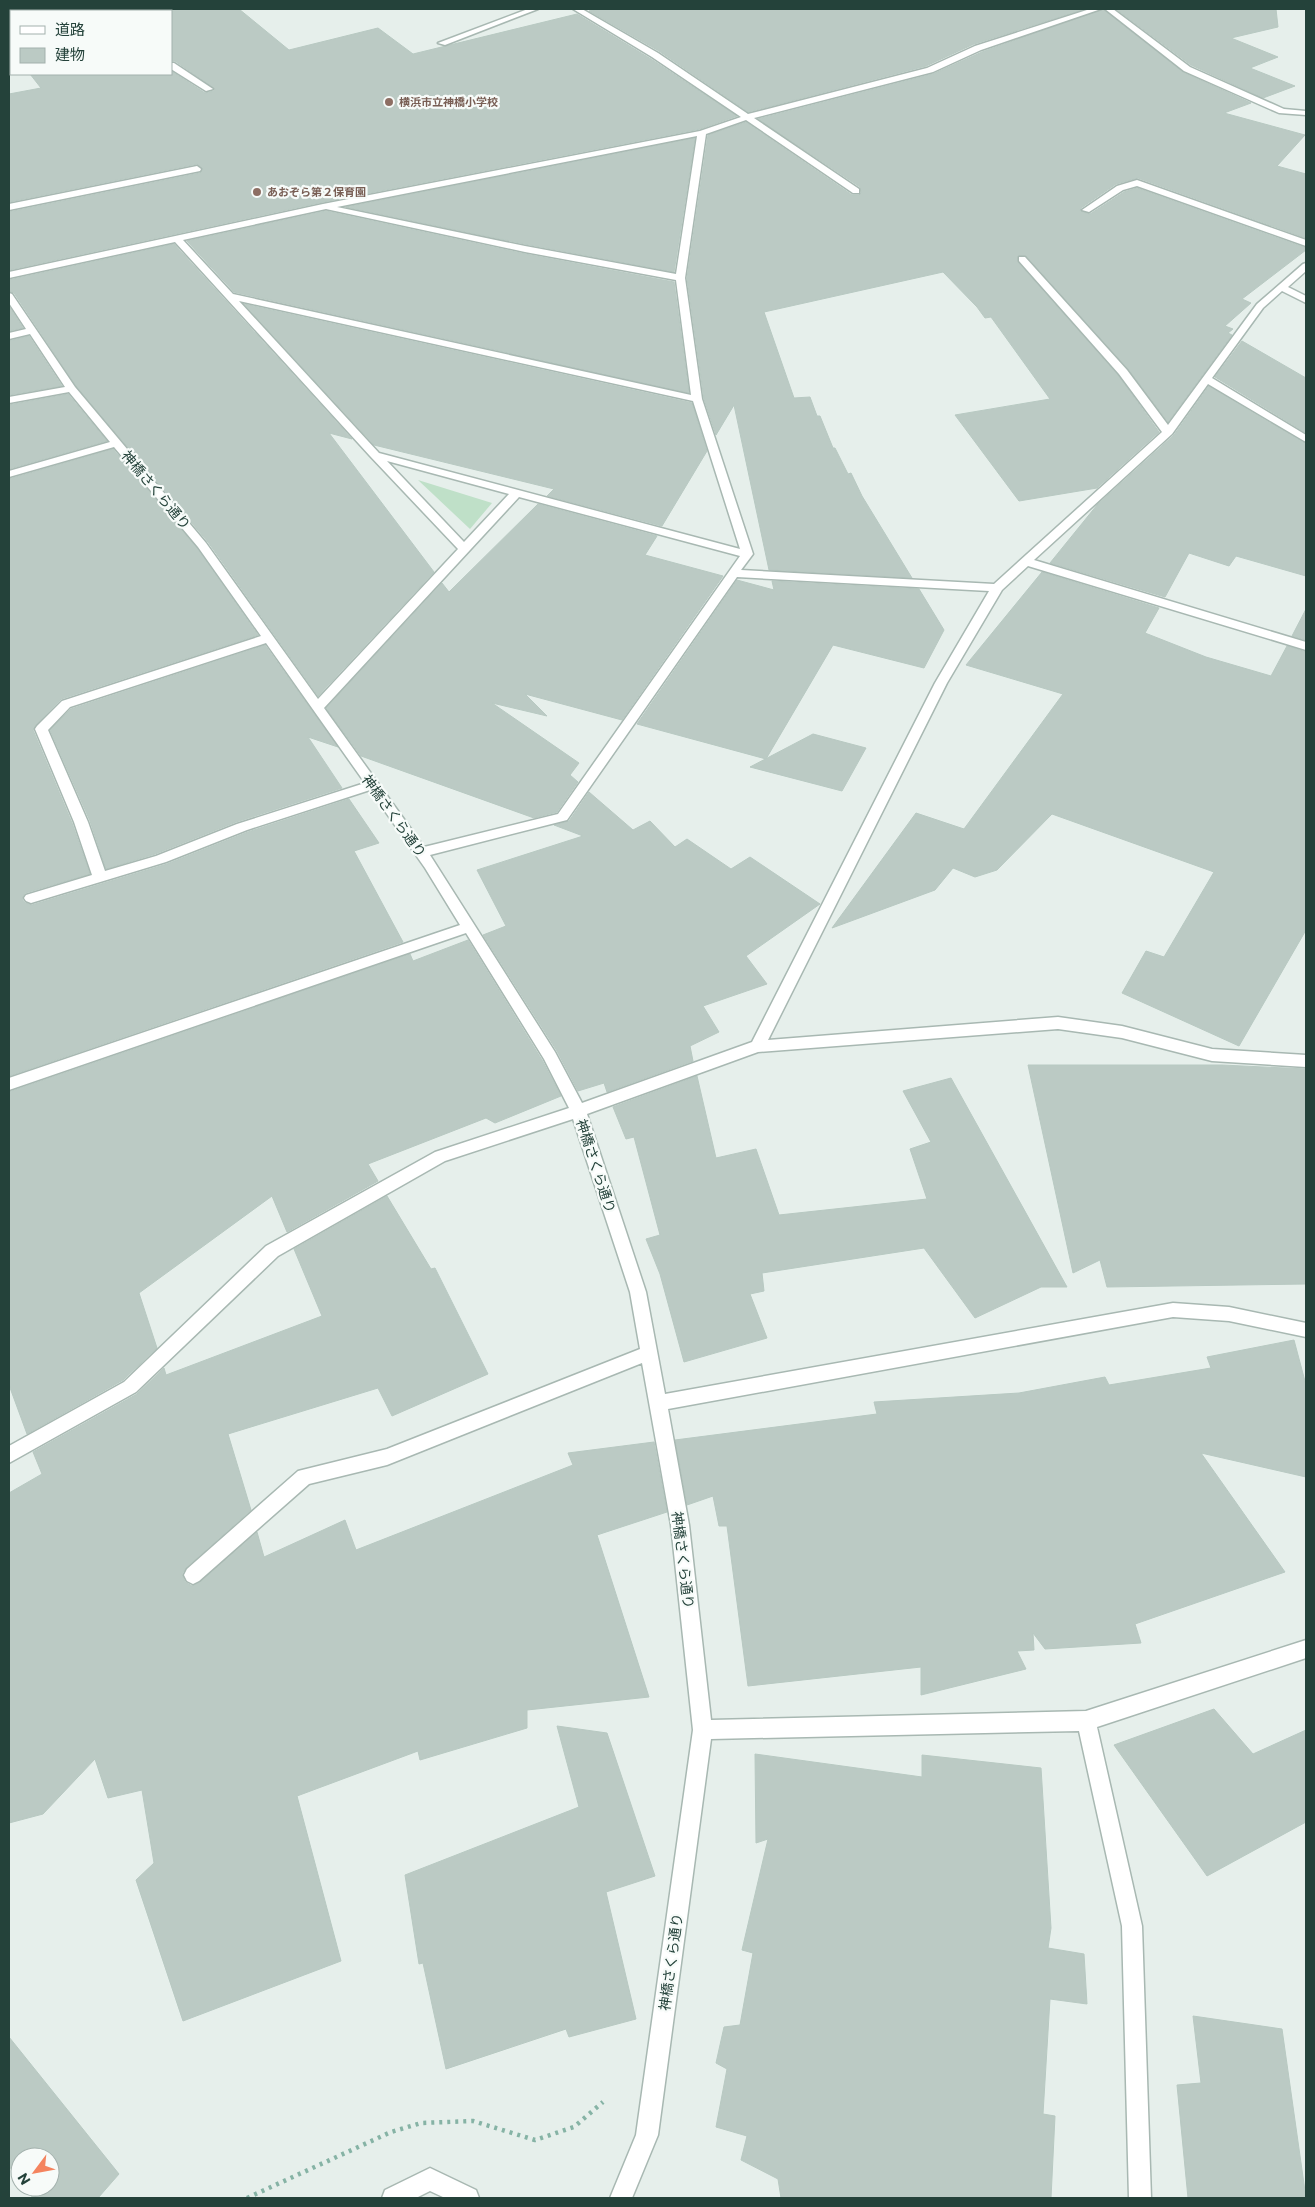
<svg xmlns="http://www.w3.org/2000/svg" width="1315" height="2207" viewBox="0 0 1315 2207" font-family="Commissioner,'Noto Sans JP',sans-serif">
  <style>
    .green { fill: #bfe0c8 }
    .building { fill: #bbcac4; stroke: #b8c9c2 }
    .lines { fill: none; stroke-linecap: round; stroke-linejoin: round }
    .minor-casing { stroke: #a8b8b2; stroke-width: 3 }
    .path { stroke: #86b3a5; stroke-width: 4.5; stroke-dasharray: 3 5; stroke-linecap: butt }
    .minor { fill: #fff; fill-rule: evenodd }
    .education-dot { fill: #8d6e63; stroke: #f7fbf9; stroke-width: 2 }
    .labels { text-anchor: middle; stroke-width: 4.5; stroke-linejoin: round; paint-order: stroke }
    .far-education-label { font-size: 11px; font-weight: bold; fill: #785e54; stroke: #f7fbf9; text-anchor: start }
    .street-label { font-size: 14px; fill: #24423a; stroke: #f7fbf9 }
  </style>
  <rect width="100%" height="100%" fill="#e6efeb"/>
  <path class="green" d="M418,480L492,503L470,529Z"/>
  <g class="building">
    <path d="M9,9H239L289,50L378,28L413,54L577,14L651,59L737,116L700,129L323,202L9,270V212L200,173L203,169L197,164L9,202V94L41,88L30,74H171V71L205,93L214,91L215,89L175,61H171V11H11V51L9,48Z"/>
    <path d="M597,9H1085L974,44L926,66L748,112L659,51L589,11Z"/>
    <path d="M1103,9L1183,72L1251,103L1224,113L1305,135L1277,166L1306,174V238L1138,178L1116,184L1081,208L1080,211L1090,214L1124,192L1137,188L1306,248V250L1242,299L1251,303L1225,326L1233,329L1228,333L1232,335L1168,422L1128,369L1026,256H1018V262L1118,375L1159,432L1097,488L1019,501L955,415L1050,399L991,317L985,318L977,307L943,272L764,312L794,398L810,397L817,416H820L833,448H835L848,474L851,473L862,496L912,578L769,570L734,405L716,435L704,399L687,278L708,135L746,122L852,195H859L861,193L860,187L758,119L933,74L982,52Z"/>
    <path d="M1116,9H1276L1278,27L1231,38L1278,57L1250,68L1295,86L1263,98L1191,65Z"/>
    <path d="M695,138L674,272L525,244L346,207Z"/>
    <path d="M326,211L525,254L674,282L689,393L234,292L187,241Z"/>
    <path d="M174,244L352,439L329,433L434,572L318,696L208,542L76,386L14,293L9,291V280Z"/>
    <path d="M244,304L692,403L707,451L662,526L547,496L554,489L374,445Z"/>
    <path d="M9,306L23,328L9,331Z"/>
    <path d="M29,336L62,386L9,395V341Z"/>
    <path d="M1242,341L1306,378V433L1215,377Z"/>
    <path d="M1209,386L1306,444V576L1236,556L1229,566L1189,553L1165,597L1050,563L1097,505L1174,435Z"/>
    <path d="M68,394L107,441L9,469V405Z"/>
    <path d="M113,449L197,548L258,635L61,699L36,725L33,730L72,823L90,874L25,893L22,899L25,903L32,905L167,864L248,832L349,799L379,843L354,851L403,942L9,1076V479Z"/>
    <path d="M538,504L657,536L645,555L723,576L622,720L525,694L547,716L492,703L579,763L570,775L578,782L557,812L534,818L361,756L326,708L442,583L449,592Z"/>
    <path d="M1042,572L1159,608L1145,633L1206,657L1271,676L1287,646L1306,652V930L1239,1046L1122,993L1146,951L1164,957L1214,872L1052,814L997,870L975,877L953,868L935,890L832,928L916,813L964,829L1063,694L966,665Z"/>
    <path d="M737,580L774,590L772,581L919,589L944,630L924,668L833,645L766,759L637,724Z"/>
    <path d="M1306,609V640L1292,636Z"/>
    <path d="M265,645L338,747L308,737L342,788L236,822L155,854L106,869L90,821L50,730L71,709Z"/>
    <path d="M813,734L866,748L842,791L750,767Z"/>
    <path d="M589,792L633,830L650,821L675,847L687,839L731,869L750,857L820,904L746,956L767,984L703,1006L719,1032L690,1046L693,1061L607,1092L604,1083L578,1091L557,1051L483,935L506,926L477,870L583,836L554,825L569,821Z"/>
    <path d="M468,940L542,1060L561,1096L495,1123L486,1118L368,1164L378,1181L287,1232L272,1196L139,1293L157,1348L123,1380L27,1434L9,1385V1092L410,954L413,961Z"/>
    <path d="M1028,1065H1222L1306,1069V1284L1107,1287L1100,1260L1073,1273Z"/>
    <path d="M697,1076L716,1158L756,1149L779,1215L927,1199L910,1149L931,1142L903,1091L951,1078L1067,1287H1041L975,1318L924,1248L762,1273L764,1291L750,1294L767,1338L684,1362L660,1274L646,1239L660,1235L634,1137L626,1139L613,1107Z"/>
    <path d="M387,1196L431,1269L435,1268L488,1374L392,1416L378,1388L228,1434L251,1510L186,1568L182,1574L185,1582L192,1586L200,1582L257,1532L264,1557L345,1520L356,1550L573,1465L568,1453L654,1442L667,1512L597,1535L649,1697L527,1710V1728L420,1760L418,1751L297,1796L341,1961L183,2021L136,1880L154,1863L142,1790L108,1798L95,1759L43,1814L9,1823V1493L42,1474L33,1452L137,1394L164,1368L166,1375L322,1316L294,1249Z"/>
    <path d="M1294,1340L1306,1385V1477L1201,1453L1285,1572L1135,1624L1141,1643L1045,1649L1033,1633L1034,1650L1017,1651L1026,1669L921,1695V1667L748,1686L727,1526H719L713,1496L687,1505L675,1440L877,1414L874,1402L1019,1393L1105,1377L1109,1385L1211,1368L1207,1357Z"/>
    <path d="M1214,1709L1253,1754L1306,1730V1822L1207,1876L1114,1745Z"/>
    <path d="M557,1726L607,1733L655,1876L606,1892L636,2019L569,2037L566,2029L446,2069L423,1963L419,1964L405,1875L579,1807Z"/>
    <path d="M755,1754L922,1777V1755L1041,1768L1051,1928L1048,1948L1084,1954L1087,2004L1050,1999L1043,2114L1055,2116L1051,2198H781L778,2179L741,2160L747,2136L716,2127L727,2069L716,2063L724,2027L740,2025L753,1953L742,1950L768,1839L756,1843Z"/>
    <path d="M1193,2016L1282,2029L1306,2198H1188L1177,2085L1201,2083Z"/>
    <path d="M9,2037L119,2174L98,2198H33L24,2187H50V2157H20V2181L9,2166Z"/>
  </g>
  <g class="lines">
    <defs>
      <g id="minor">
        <path d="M528,9H538L445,45L438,43Z"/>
        <path d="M573,9H582L658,53L748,114L927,68L975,46L1090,9H1101L981,50L933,72L754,118L859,189V193H853L746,120L706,134L685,278L702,399L753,554L741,570L994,584L1162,432L1119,374L1019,261V257H1025L1127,370L1168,425L1257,304L1303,264L1306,263V271L1288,287L1306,296V303L1282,291L1263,308L1212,378L1306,435V442L1208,384L1172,434L1034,560L1306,642V650L1028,566L1002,590L947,683L768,1040L1058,1017L1122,1026L1212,1049L1306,1055V1067L1212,1061L1122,1038L1058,1029L758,1052L587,1114L646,1292L665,1394L1173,1303L1229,1307L1306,1323V1337L1229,1321L1173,1317L668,1409L689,1525L711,1720L1086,1711L1306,1640V1658L1097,1727L1142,1926L1151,2198H1129L1122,1926L1079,1731L711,1739L658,2135L632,2198H610L636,2135L693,1730L671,1525L642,1363L387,1465L309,1484L199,1581L193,1584L187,1581L184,1575L187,1569L298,1471L387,1449L640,1349L630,1292L573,1119L445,1161L278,1256L136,1392L9,1463V1446L124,1382L266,1246L435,1152L569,1108L544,1059L466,933L9,1090V1078L460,925L425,868L370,790L247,830L166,862L31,903L26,901L24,898L26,895L92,875L74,822L35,729L37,726L62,701L261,636L198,547L114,447L9,477V471L110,442L69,392L9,403V397L65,387L30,334L9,339V333L26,329L9,303V293L12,294L75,387L206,543L318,699L458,549L370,456L175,242L9,278V272L323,204L700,131L741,117L652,57ZM697,136L676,274L525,246L337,207ZM326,209L525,252L676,280L691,395L233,294L183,240ZM239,301L693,401L740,549L379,453ZM387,461L509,494L464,542ZM519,497L740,556L558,814L424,847L324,708ZM737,577L989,591L935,683L752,1042L582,1103L555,1052L430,855L567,820ZM266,643L365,783L237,824L156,856L105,871L88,822L48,730L70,707Z"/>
        <path d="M1105,9H1113L1190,67L1284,109L1306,111V115L1279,113L1184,71Z"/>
        <path d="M171,63H174L213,89L206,91L171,69Z"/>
        <rect x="9" y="68" width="2" height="5"/>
        <path d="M197,166L201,169L200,171L9,210V204Z"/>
        <path d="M1137,180L1306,240V246L1137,186L1123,190L1089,212L1082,210L1117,186Z"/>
        <path d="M430,2168L476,2190L479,2198H445L430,2191L416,2198H382L385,2190Z"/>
      </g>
    </defs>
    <use href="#minor" class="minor-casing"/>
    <path class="path" d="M247,2198L391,2132L421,2123L473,2121L535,2140L574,2127L603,2102"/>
    <use href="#minor" class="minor"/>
  </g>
  <g class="education-dot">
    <circle cx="389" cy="102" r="5"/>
    <circle cx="257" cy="192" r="5"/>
  </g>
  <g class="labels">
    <g class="far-education-label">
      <text x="399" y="106">横浜市立神橋小学校</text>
      <text x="267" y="196">あおぞら第２保育園</text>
    </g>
    <g class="street-label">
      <text transform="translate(156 490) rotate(50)" y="5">神橋さくら通り</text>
      <text transform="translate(394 816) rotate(54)" y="5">神橋さくら通り</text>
      <text transform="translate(596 1166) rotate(72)" y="5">神橋さくら通り</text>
      <text transform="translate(683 1560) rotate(83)" y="5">神橋さくら通り</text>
      <text transform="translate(671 1962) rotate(-82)" y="5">神橋さくら通り</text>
    </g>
  </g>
  <rect width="1315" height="2207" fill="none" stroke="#24423a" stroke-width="20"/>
  <rect x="10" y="10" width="162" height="65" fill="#f7fbf9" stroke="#a3b1ad"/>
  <rect x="20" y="26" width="25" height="8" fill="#ffffff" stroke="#a3b1ad"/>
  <text x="55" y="35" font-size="15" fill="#24423a">道路</text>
  <rect x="20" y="48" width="25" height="15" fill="#bbcac4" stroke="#a3b1ad"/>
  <text x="55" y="60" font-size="15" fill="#24423a">建物</text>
  <g transform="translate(35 2172) rotate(238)"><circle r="24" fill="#f7fbf9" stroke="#a3b1ad"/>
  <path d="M0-4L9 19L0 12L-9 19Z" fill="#f4845f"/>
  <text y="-8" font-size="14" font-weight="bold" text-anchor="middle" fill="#24423a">N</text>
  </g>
</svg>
